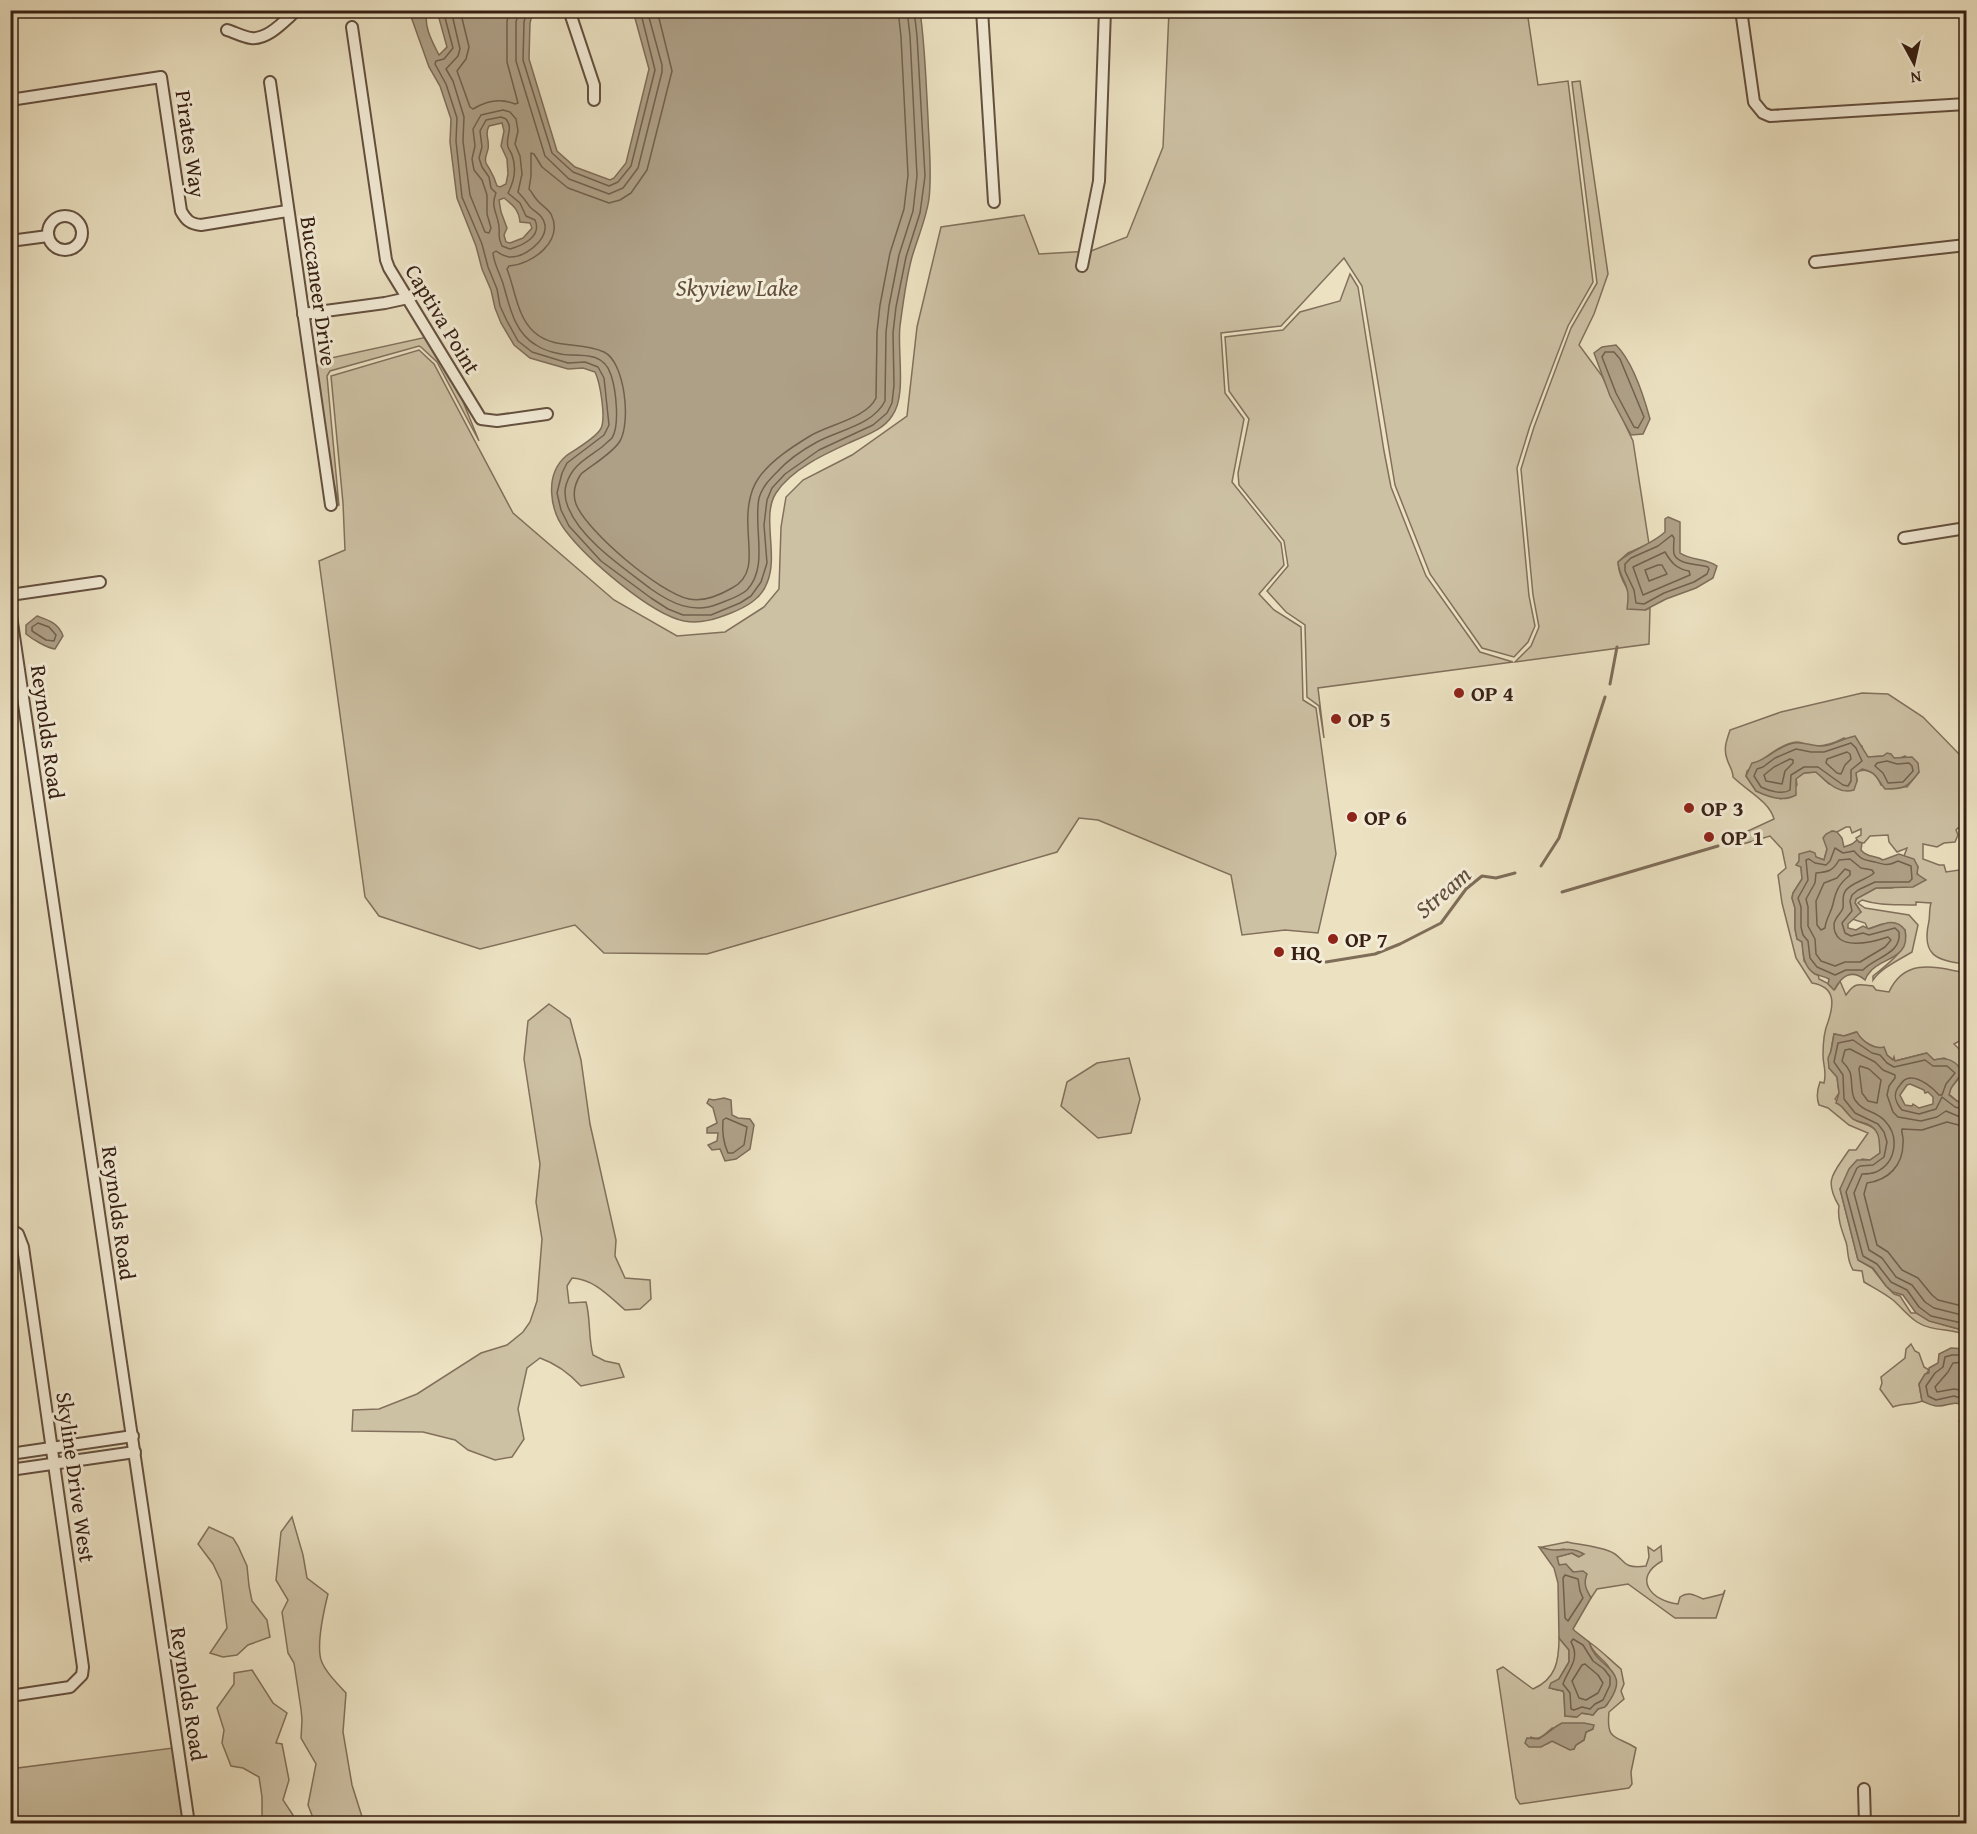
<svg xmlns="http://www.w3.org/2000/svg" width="1977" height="1834" viewBox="0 0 1977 1834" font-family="'Gentium Book Plus',serif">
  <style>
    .green { fill: #cdc1a4; stroke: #82705c; stroke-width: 1.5; fill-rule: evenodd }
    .water { fill: #aea087; stroke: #7e6d59; stroke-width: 1.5; fill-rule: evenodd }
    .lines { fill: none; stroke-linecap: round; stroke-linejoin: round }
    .shore { stroke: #72604e; stroke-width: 1.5 }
    .stream { stroke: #7e6d59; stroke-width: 3 }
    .minor-casing { stroke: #645040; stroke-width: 14 }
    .minor { stroke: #f3ecd7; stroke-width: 10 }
    .poi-dot { fill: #8f2418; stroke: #f3ecd7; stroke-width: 2 }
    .labels { text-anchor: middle; stroke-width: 6; stroke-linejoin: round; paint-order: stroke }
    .street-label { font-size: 22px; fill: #372014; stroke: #f3ecd7 }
    .poi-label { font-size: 22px; font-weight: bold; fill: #372014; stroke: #f3ecd7; text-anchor: start }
    .water-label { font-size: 24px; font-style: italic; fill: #614d3c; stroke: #f3ecd7 }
  </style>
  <rect width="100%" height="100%" fill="#ece2c2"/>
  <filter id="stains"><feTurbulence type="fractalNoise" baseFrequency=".00333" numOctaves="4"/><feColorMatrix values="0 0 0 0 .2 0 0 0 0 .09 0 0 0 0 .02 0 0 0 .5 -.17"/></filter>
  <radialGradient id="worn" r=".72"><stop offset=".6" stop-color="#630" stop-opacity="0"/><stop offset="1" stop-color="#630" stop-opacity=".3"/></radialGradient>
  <g class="green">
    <path d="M1169,11H1527L1538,85L1568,81L1593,282L1568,326L1530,426L1517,468L1529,596L1535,626L1528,642L1514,657L1482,648L1430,574L1395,485L1362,286L1344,258L1281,326L1221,333L1225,393L1244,419L1232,482L1281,543L1284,565L1259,594L1274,610L1301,627L1303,700L1316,708L1336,854L1318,933L1285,930L1242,935L1231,875L1098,820L1079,818L1057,852L707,954L604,953L575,925L480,949L379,916L365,897L319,561L345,550L343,503L331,376L419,350L434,364L513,513L614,600L677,636L725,632L764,607L779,589L781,527L786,497L803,480L852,455L907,416L917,327L941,227L1024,215L1039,254L1091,251L1127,237L1163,147Z"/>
    <path d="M1580,81L1608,274L1594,314L1579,345L1602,376L1633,441L1649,544L1628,553L1618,562C1619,582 1632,596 1645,610L1650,608L1649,644L1515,662L1531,646L1539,627L1533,595L1521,469L1534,427L1571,328L1597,283L1572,82Z"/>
    <path d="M1350,274L1358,287L1384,451L1391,487L1426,576L1480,652L1513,662L1318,688L1324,738L1319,706L1307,697L1305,625L1286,612L1267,591L1288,566L1284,541L1239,485L1238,473L1249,419L1229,391L1225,337L1283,330L1300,312L1340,301Z"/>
    <path d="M436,335L479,441L437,362L421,347L419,346L330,371L327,376L339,506L308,363Z"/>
    <path d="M1862,693L1888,694L1923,717L1960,755L1961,793L1966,797V850L1960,849L1962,830L1958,828L1956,830L1958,835L1955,842L1944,843L1937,847L1923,844V859L1939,865H1944L1946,872L1966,869V964C1936,961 1921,955 1929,921C1930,915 1929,909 1931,903L1916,902V905C1897,904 1880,906 1862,900L1858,903L1865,908L1909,915L1918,925L1912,952C1899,960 1881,968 1873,980V976C1887,964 1909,951 1905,930L1882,924L1868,929L1865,923L1852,919L1861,912L1855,903L1856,899L1876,888H1892L1921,878L1916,872L1918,867L1911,859L1904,856L1907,848L1897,852L1889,842L1888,835L1870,836L1864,843L1858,842L1856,838L1861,835V829L1852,833L1850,827H1846L1837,832L1832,831L1824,860L1816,857L1801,867L1802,879L1793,893L1792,898L1795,908V929L1797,939L1802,941L1804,961L1815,974H1818L1819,979L1831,985L1835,989L1840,981L1846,995C1855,982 1858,984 1873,986L1876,990L1889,992C1905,957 1936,967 1966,973V1043L1961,1040L1954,1044L1961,1051L1966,1054V1105L1957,1101L1949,1094L1951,1088L1959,1078L1949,1060L1944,1058L1934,1060L1926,1053L1895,1061L1887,1055L1885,1050C1874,1048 1862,1042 1856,1032L1844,1036L1834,1034C1832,1046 1829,1056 1829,1068L1837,1077L1839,1093L1835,1099C1842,1105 1845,1112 1851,1117C1859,1125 1873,1123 1879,1134C1881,1140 1879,1146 1880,1153L1870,1160L1862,1159L1840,1189L1858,1260L1872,1268L1886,1286L1894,1294L1900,1296L1911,1313H1918L1941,1324L1966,1331V1335C1952,1328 1932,1332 1917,1322C1908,1316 1901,1307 1893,1300C1884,1293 1874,1288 1864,1282L1862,1271L1853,1270C1846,1258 1849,1252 1846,1242C1842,1231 1837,1218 1839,1206C1823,1179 1834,1173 1849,1150H1856L1868,1133L1849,1125L1828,1108L1819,1105C1816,1097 1817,1090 1820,1082L1824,1083C1827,1071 1823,1066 1823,1055C1823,1045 1824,1031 1828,1022C1834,1004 1836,987 1812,983L1796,958L1782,903L1778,875L1786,868L1782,849L1770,836L1743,844L1739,835L1774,819C1769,801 1747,791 1733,777C1733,770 1729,766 1727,759C1723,748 1727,740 1730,730L1781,712ZM1844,738L1862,746L1863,752L1868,757L1883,756L1898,759L1905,756L1919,772L1907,787L1881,785C1876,773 1868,767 1856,772L1857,781L1829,784L1816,772L1804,773L1796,778L1797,785L1781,799L1756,791L1746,776L1747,771C1759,763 1783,741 1798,742C1801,742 1804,744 1807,745C1820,748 1833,744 1844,738Z"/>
    <path d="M549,1004L570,1019L581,1060L590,1124L616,1240L615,1256L625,1278L650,1280L651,1299L640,1309L625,1310C609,1296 594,1279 572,1278L567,1286L569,1303L586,1302C591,1320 588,1337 593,1355L605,1361L619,1364L624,1377L581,1386C569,1373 557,1364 540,1358L527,1368L518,1409L524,1439L512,1457L495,1460L468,1450L455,1440L423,1432L352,1431L353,1410L379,1409L417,1394L481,1353L507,1345L523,1332L530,1322L537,1301L542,1239L536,1202L540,1164L524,1059L528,1021Z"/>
    <path d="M1129,1058L1140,1099L1131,1133L1098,1138L1061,1106L1067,1082L1097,1063Z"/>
    <path d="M1911,1344L1915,1351L1919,1353L1924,1367L1929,1370L1919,1384L1922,1401C1913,1405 1903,1403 1893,1407L1880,1389L1882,1383L1881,1377L1905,1358L1906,1349Z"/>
    <path d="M292,1517L303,1555L307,1578L328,1594C324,1610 318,1639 320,1655C321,1668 337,1683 346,1693L343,1732L352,1785L364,1823H315L308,1805L316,1764L301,1738L302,1720L301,1709L294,1663L288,1653L282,1612L288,1600L276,1580L281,1532Z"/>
    <path d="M209,1527L233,1538L238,1546L247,1566L249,1586L252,1601L267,1620L270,1637L248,1645L237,1655L223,1657L210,1653L227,1628L221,1581L213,1564L198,1544Z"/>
    <path d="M1567,1542C1581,1545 1596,1546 1609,1551C1626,1557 1619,1570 1646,1566L1649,1557L1648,1547L1654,1551L1661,1546L1662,1561C1632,1578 1651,1601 1678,1604L1680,1597C1688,1591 1695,1595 1703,1599L1723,1594L1725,1590L1716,1618H1675L1628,1584L1597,1589L1591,1598L1586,1589L1584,1582L1566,1565H1559L1557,1557L1572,1553L1579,1557L1564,1549L1551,1551L1542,1547Z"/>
    <path d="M1559,1638L1569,1650V1662L1553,1689L1563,1691L1564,1694L1565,1716L1577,1717L1580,1713L1593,1715L1598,1709L1607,1705L1616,1686C1614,1680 1612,1672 1608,1666C1602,1657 1593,1655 1589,1642C1601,1650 1610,1660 1621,1669L1624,1684L1621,1691L1624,1699L1609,1712C1606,1742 1616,1735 1636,1748L1631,1772L1632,1784L1629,1788L1520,1804L1516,1798L1497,1670L1503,1667L1533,1689C1556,1679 1559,1661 1559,1638ZM1552,1728L1593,1729L1586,1732L1584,1740L1576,1745L1574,1749H1570L1552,1741L1547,1744L1530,1737C1540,1741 1545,1734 1552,1728Z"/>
    <path d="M252,1670L273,1703L287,1713L276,1743L282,1744L289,1780L283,1800L293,1815L294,1823H256L262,1818V1797L259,1777L243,1768L231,1766L222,1743L224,1730L217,1708L234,1684V1673Z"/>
    <path d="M173,1748L184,1823H11L10,1769Z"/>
  </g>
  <g class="water">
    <path d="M409,11H428C422,24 433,43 439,55L447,47L437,11H533L530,23L529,59L557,151L575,167L610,180L614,178L626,163L649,69L633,11H920C925,46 926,82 928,118C929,145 932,173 929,199C926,219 918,237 912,257C906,279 903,303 900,326C897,351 907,396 892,416C883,430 866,435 851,442C827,453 791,469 776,493C761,516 779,555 767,583C761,599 746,607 731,613C716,619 701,624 684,621C650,614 586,558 565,530C550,510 544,475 566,456C576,449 594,439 600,430C607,421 600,382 595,372L583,368L568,369L530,358L514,345L501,323L495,308L491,290L482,269L476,246L457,198L450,142L451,119L440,86L429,67ZM502,123L504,131L501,146L507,159L508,174L506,184L500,187L497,186C494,175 491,172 486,163C484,157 487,155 488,149C490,140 484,134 489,126ZM504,198C513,205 519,210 520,222L530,223L532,228L523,238L510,243L506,242L504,235L507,228L501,212L499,200Z"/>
    <path d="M1616,345C1632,361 1644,397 1650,419L1643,434L1631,435L1610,396L1594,353L1602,347Z"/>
    <path d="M1668,517L1680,522V553C1692,561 1706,558 1717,566L1713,578L1696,588L1666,599L1645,610L1627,609C1628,602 1629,595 1627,589C1624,578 1619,574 1618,562C1632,549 1651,545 1665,532V519Z"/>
    <path d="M37,616C48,620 59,623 63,636L55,649C47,648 32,639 26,634V625Z"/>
    <path d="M1855,736L1868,757L1883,756L1887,753L1891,754L1894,758L1912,757L1918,763L1919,772C1907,788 1904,789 1885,789C1876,778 1878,773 1862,769L1856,773L1857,781L1854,790C1839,795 1827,782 1816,772L1804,773L1796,779V795C1784,802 1768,797 1756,791L1746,776L1752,763C1764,762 1779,745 1794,743C1803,741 1813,747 1823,746C1834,745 1844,738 1855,736Z"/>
    <path d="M1832,831L1837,832L1842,838L1844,847L1852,844L1857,840L1859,842L1862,843L1861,850C1867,858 1875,855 1883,860L1899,854L1914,859L1918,867L1917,874L1926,880L1913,887L1876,888L1856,899L1855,903L1861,912L1848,924V928L1856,930L1863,926L1869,929C1881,925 1895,916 1905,930C1911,960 1881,957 1870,972C1868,974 1866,977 1865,980C1851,968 1841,977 1834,990L1828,984L1829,979C1824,976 1819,976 1815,974C1803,967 1803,953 1802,942L1797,939L1795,929V908L1792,898L1793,893L1802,879L1801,867L1796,865L1799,861V854L1810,851L1815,853L1816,857L1824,860L1827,849L1823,838L1826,834Z"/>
    <path d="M1857,1032C1861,1040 1873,1050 1884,1047L1887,1055L1893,1060L1894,1057L1895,1061L1927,1053L1934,1060C1946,1057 1957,1060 1962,1073L1951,1088L1949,1095L1957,1101L1966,1105V1331L1929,1321L1916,1313L1903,1295L1893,1292L1886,1286L1873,1268L1858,1260L1840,1189L1849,1169L1857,1160H1870L1880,1153C1879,1141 1881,1130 1867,1124C1862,1122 1858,1122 1853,1119C1846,1113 1844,1106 1836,1103L1839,1093L1837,1077L1829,1068L1828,1058L1831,1051L1834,1034L1844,1036ZM1910,1084L1924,1090L1925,1093L1928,1092L1933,1097V1104L1919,1108L1913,1104L1912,1106L1905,1105L1900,1095L1907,1085Z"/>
    <path d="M724,1098L731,1100L732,1115L738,1118L750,1119L754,1125L750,1149L736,1159L725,1161L720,1149L712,1150L708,1145L717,1141L718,1133H707V1128L717,1123L713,1108L707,1103L709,1099L714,1100Z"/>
    <path d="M1951,1348L1966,1349V1422L1962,1423L1959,1421L1965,1411L1963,1405C1953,1400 1947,1407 1937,1406C1932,1406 1927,1403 1922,1401L1919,1384L1925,1374L1929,1373V1368L1938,1363L1939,1354Z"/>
    <path d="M1539,1547C1544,1548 1548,1550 1554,1550C1565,1550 1573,1547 1584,1554L1579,1557L1572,1553L1557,1557L1559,1565L1566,1564L1573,1572L1583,1571L1587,1574C1583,1584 1586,1589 1591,1598L1573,1629L1575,1631L1589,1642C1596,1670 1636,1668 1605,1707L1598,1709L1593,1715L1582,1713L1577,1717L1565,1716L1564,1694L1563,1691L1549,1688L1551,1683L1559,1679L1569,1662V1650L1559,1638L1558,1583L1554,1568Z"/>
    <path d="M1562,1723H1584L1594,1725L1593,1729L1586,1732L1584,1740L1576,1745L1574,1749L1570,1750L1552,1741L1541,1747H1529L1525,1743L1527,1738C1531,1738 1535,1739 1538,1739C1542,1738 1555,1726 1562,1723Z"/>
  </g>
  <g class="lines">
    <g class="shore">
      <path d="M443,10L453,48L444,59L436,61L435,64L446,84L457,118L456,141L462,197L482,244L488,267L497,289L500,306L507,321L518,341L532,352L568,363L585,362L598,367L604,378L609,425L604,435L567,463L562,473L557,493L561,510L569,526L601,561L651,598L668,609L683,615H711L740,603L751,596L761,582L767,563L764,525L767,500L772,488L785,474L819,450L873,425L887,413L892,403L894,385L893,333L896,307L906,257L920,213L925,176L917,36L914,10"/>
      <path d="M451,10L460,49L458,56L446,69L453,81L464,117L463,141L470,195L485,232L489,233L491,228L487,214V195L482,180L474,170L472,159L475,146L473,129L481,115L503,110L510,112L516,119L518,131L515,144L520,156L522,174L518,192C523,197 526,201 530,207C536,213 543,215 545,225C547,241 524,258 509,257C504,256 500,254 496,251L493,253C494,265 501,275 504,287C510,308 515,333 536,345C545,351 560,355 571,355C588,355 605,355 611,375C616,390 620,425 612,438C609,441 605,444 602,447C586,459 572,465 566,485C564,493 565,500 568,507C581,540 624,568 651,589C672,604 694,614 718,604C728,600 739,597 747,590C769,567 753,527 759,498C762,487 770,479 777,472C787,461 804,449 817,442C839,430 873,425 885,401L886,332L889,306L899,255L913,211L917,176L910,36L907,10"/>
      <path d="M460,10L469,47L466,59L457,71L470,107L473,109C486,101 501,98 515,104L518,103L507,62V21L510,10"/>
      <path d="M519,10L516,22V61L545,156L569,179L609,194L623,188L638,168L662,72V65L647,10"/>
      <path d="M527,10L524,22L523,60L552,153L573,172L609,186L618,182L631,166L655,70L640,10"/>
      <path d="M657,10L672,71L647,170L631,193L620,200L609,203L568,188L542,167L534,154L531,153V176L529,189C532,192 534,197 537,200C541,205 547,208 551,214C564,241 533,264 509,266L507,269C515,289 517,317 534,332C554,350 581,341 604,352C625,362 631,422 620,441C613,453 592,465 581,474C575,483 572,493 576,504C587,532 660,593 689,599C703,602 720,595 732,588C756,576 748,549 748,527C747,512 749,492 758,479C770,461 792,447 810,436C828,425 867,418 876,398L877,332L880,305L890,253L904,209L908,175L901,37L898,10"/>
      <path d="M501,117L506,119C514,129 505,136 508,147C509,150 511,152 512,155C517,169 514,182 508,193L520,203L526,216L535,220C542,236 524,245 510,249L502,246C497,236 500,236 499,227C498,214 490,207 496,193L491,188L489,177L482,167L479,158L482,147L480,131L486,120Z"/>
      <path d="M1605,352H1614L1620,359L1644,417L1638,428L1634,427L1616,393L1602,357Z"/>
      <path d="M1672,535L1674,538C1674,542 1673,549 1674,554C1678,565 1698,564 1708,567L1709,569L1707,574L1694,582L1664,593L1644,604L1636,603L1634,590L1625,571V564L1631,558L1658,546Z"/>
      <path d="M1665,552C1671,562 1676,569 1689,571L1690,575L1643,595L1633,567Z"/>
      <path d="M1658,565H1662L1667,574L1649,581L1645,570Z"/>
      <path d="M38,623L49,627L56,635L54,641L46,640L32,631V627Z"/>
      <path d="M1851,743L1856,748L1862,761L1851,770V781L1848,786L1843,785L1818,767H1804L1791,775L1790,790C1783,795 1769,791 1761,787L1754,776L1757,769L1763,767L1775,758L1796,749L1811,752H1824Z"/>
      <path d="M1847,752L1850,754L1851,759L1845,765L1841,774L1837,773L1826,763L1827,759Z"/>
      <path d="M1790,759L1793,760V763L1785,771L1782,784L1766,781L1764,775L1774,767Z"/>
      <path d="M1887,761L1897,764L1909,763L1912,766L1913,771L1903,782L1888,783L1883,773L1875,766L1877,763Z"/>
      <path d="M1835,848L1843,853L1854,851C1863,861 1863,859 1875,862C1885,865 1888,866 1898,861L1911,866L1912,879L1909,882H1875L1858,890L1852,895L1850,901L1852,911L1842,923L1845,933L1851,936L1863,933L1869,935L1895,928L1899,932C1902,954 1875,957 1863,970H1846L1835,975L1817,967L1810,958L1808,941L1803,935L1801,927V907L1798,898L1808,880L1806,860L1809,859L1815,863L1826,865L1830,861Z"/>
      <path d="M1850,859L1861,868L1872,870L1874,873C1866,880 1853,882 1846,890C1841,897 1844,901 1843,908C1841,914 1835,917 1834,924C1833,953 1873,942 1888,937L1891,940L1885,947L1860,962H1845L1835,966L1821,961L1816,954L1815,939L1808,926V907L1806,899L1815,883L1816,873C1828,872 1833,871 1839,860Z"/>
      <path d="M1845,869L1850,871V875C1839,884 1836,890 1833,904C1831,913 1826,918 1825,928L1821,930L1817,925L1816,901L1824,883L1837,878Z"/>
      <path d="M1860,1066L1869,1069L1881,1080L1877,1103L1868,1101L1862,1093L1859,1069Z"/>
      <path d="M1966,1110L1955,1107L1942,1097L1936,1109L1919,1114L1902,1110C1895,1102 1892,1094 1900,1085C1903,1081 1905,1078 1911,1078C1921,1078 1933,1088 1939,1095H1942L1946,1084L1955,1073L1947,1066H1933L1925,1060L1894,1067L1887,1063L1880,1055L1872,1053L1853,1040L1838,1043L1834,1062L1843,1075L1844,1099L1855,1113L1878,1124L1884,1132L1887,1142L1884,1157L1873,1165L1860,1166L1857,1168L1846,1192L1863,1256L1877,1264L1891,1282L1907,1290L1919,1307L1931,1316L1966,1324"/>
      <path d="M726,1118L747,1127L744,1145L733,1153H728C723,1142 722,1131 723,1120Z"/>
      <path d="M1966,1118L1960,1117L1946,1111L1937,1117L1921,1121L1898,1117L1893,1112L1887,1095L1889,1086L1895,1078V1075L1883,1070L1875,1062L1850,1049L1845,1050L1842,1061C1845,1064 1848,1068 1850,1072C1853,1081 1850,1092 1855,1100C1864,1113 1875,1110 1885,1121C1900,1137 1896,1163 1876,1172C1871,1174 1866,1174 1862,1174L1854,1193L1869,1250L1882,1258L1896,1277L1912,1285L1925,1302L1934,1308L1966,1316"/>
      <path d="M1966,1127L1947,1122L1922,1130L1902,1129C1901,1133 1904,1137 1903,1143C1903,1165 1889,1180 1867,1183L1864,1194L1877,1245L1888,1252L1902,1270L1918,1278L1932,1295L1938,1300L1966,1307"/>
      <path d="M1966,1355H1952L1945,1357L1943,1367L1935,1373L1926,1386L1928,1396L1936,1400L1954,1396L1966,1400"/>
      <path d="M1966,1362L1953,1363L1948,1372L1935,1387L1937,1392L1954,1389L1966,1391"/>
      <path d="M1565,1575L1578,1579L1580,1591L1583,1598L1568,1621L1565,1618L1563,1578Z"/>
      <path d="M1573,1639L1583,1645L1593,1661L1604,1669L1610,1677V1685L1603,1700L1595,1704L1590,1709L1582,1707L1574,1710L1571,1709L1570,1693L1563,1684C1568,1669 1581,1659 1571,1642Z"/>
      <path d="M1585,1664L1598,1675L1603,1683L1598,1693L1586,1700L1579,1698L1572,1681L1582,1665Z"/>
    </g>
    <g class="stream">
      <path d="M1610,684L1617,647"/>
      <path d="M1541,866L1559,838L1605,697"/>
      <path d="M1562,892L1718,846"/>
      <path d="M1326,962L1375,954L1400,944L1441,923L1466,889L1482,876L1496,878L1515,873"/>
    </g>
    <defs>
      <g id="minor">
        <path d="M569,10L594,85V100"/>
        <path d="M982,10L994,202"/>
        <path d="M1741,10L1754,102L1763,113L1770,116L1966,104"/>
        <path d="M352,27L386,260L389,268L481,419L497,421L547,414"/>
        <path d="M227,30C234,32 243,37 251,38C268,40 284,21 297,10"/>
        <path d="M270,82L331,505"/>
        <path d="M10,100L161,77L181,211C186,220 190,224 201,225L287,211"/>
        <circle cx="65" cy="233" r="17"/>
        <path d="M10,241L48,236"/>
        <path d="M1815,262L1966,245"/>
        <path d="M1082,266L1099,181L1105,10"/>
        <path d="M303,314L385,303L408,298"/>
        <path d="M1904,538L1966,528"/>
        <path d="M10,595L100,582"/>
        <path d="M10,609L189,1824"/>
        <path d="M10,1229L18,1234L23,1247L83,1667L82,1675L70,1687L10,1696"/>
        <path d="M10,1454L133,1436"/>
        <path d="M10,1470L135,1452"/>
        <path d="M1864,1789L1865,1824"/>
      </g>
    </defs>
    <use href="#minor" class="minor-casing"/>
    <use href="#minor" class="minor"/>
  </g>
  <g class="poi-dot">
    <circle cx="1459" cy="693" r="6"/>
    <circle cx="1336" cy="719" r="6"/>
    <circle cx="1689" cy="808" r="6"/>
    <circle cx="1352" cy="817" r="6"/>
    <circle cx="1709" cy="837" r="6"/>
    <circle cx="1333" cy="939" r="6"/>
    <circle cx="1279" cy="952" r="6"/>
  </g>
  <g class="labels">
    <g class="street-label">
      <text transform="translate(191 144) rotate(82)" y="8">Pirates Way</text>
      <text transform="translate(319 291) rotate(82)" y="8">Buccaneer Drive</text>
      <text transform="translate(443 319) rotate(59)" y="8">Captiva Point</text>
      <text transform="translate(48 732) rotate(82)" y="8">Reynolds Road</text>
      <text transform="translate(119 1213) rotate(82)" y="8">Reynolds Road</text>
      <text transform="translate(76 1477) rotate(82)" y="8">Skyline Drive West</text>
      <text transform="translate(189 1694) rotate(81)" y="8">Reynolds Road</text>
    </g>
    <g class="poi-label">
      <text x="1471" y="701">OP 4</text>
      <text x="1348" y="727">OP 5</text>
      <text x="1701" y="816">OP 3</text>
      <text x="1364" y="825">OP 6</text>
      <text x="1721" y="845">OP 1</text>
      <text x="1345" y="947">OP 7</text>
      <text x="1291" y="960">HQ</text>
    </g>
    <g class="water-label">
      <text x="737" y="296">Skyview Lake</text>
      <text transform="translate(1443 892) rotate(-41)" y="8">Stream</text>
    </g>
  </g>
  <rect width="1977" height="1834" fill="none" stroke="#ece2c2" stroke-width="36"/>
  <rect x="12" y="12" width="1953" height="1810" fill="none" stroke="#372014" stroke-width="3"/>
  <rect x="18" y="18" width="1941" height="1798" fill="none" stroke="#372014" stroke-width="1.5"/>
  <g transform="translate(1914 63) rotate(172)" stroke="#f3ecd7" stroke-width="4.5" paint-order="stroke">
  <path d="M0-4.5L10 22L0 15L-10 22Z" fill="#372014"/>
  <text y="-9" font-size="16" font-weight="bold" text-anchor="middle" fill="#372014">N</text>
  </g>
  <rect width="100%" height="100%" filter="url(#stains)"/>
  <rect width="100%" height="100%" fill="url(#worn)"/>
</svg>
